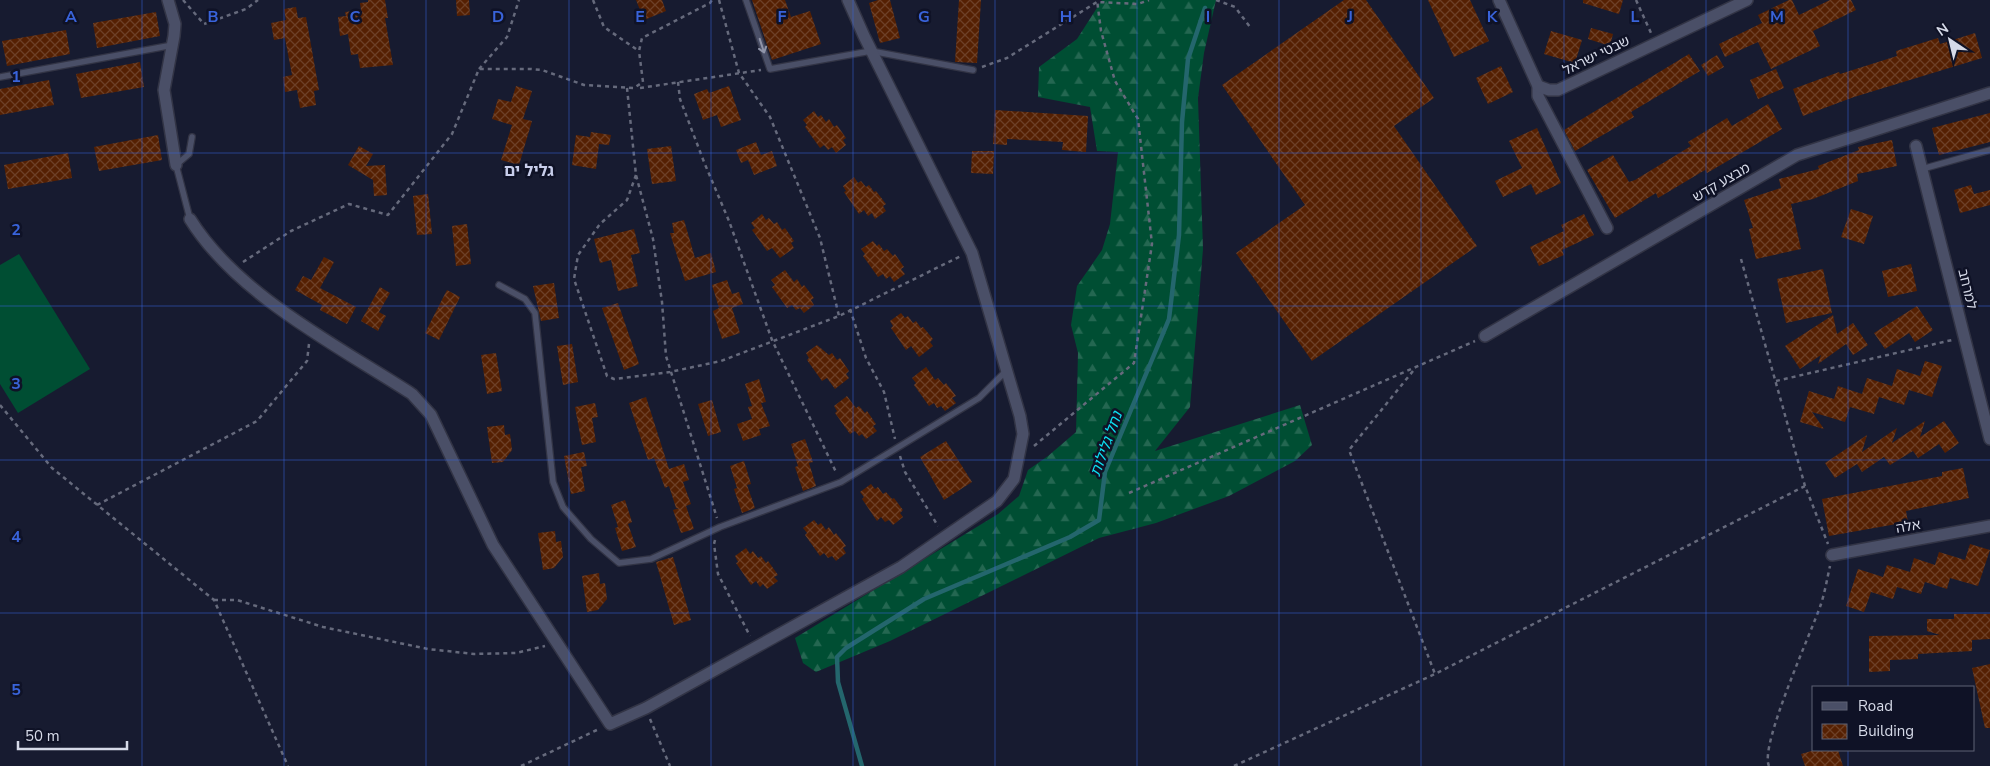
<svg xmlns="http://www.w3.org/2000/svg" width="1990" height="766" viewBox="0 0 1990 766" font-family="'Nunito Sans','Noto Sans Hebrew',sans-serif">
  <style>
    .forest { fill: url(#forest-firs) }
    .pitch { fill: #004e33 }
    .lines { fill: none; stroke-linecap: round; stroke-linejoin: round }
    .stream { stroke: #24666d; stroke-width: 4.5 }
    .building { fill: url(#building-cross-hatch) }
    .lane-casing { stroke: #323445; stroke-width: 8 }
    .street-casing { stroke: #323445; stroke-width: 14 }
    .path { stroke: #666a7c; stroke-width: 2.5; stroke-dasharray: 4 4; stroke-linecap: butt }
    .lane { stroke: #4a4f67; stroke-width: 5.5 }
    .street { stroke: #4a4f67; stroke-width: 11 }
    .oneway { stroke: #9094a8 }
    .grid { fill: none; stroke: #3963da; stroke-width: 1; stroke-opacity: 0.55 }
    .labels { text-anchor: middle; stroke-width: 5; stroke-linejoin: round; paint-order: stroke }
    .street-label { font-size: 14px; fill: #d6dae8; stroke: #0f1226 }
    .water-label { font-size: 15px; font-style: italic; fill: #0ce0f1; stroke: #0f1226 }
    .quarter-label { font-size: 16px; font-weight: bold; fill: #c8ceeb; stroke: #0f1226 }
    .grid-label { font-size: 16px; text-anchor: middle; font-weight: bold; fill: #3963da; stroke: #0f1226; stroke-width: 5; stroke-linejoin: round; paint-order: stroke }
  </style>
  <defs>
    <pattern id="forest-firs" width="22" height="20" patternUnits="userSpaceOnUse" patternTransform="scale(1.25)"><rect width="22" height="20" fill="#004e33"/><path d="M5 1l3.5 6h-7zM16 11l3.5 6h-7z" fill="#246751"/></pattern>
    <pattern id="building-cross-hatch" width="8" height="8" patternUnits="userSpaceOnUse" patternTransform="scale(1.25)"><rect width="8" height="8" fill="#552002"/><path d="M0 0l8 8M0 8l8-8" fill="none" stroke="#6d4027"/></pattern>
  </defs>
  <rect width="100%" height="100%" fill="#171b30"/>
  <path class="forest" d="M1102,0H1216L1204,53L1198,98L1203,249L1190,407L1155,451L1300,405L1312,445L1295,461L1229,496L1156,523L1099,538L890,641L816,672L803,663L795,638L998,514L1019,496L1028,470L1048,456L1076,432L1078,353L1071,325L1077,286L1102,250L1110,224L1118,152L1097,151L1090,107L1038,97L1039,67L1077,39Z"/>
  <path class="pitch" d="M19,254L90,369L18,413L0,384V265Z"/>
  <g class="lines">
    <path class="stream" d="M862,766L838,682L837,657L846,648L924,599L1070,537L1099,520L1105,472L1169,319L1179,235L1182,122L1188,59L1205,8"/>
  </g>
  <g class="building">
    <path d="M368,0H385L388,18H385L393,65L360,68L358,54L351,55L348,34L340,36L338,17L346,16L345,12L361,10L360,3L368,2Z"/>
    <path d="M456,0H469L470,15L457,16Z"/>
    <path d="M636,0H662L666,11L644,20Z"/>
    <path d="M752,0H785L791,17L810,11L821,44L772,60Z"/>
    <path d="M878,0H890L900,38L880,43L869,3Z"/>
    <path d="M959,0H981L977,63L955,62Z"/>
    <path d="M1344,0H1366L1434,98L1394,126L1477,246L1312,361L1236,253L1305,205L1222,85Z"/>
    <path d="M1428,0H1470L1489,41L1454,57Z"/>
    <path d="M1583,0H1623L1619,14L1583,3Z"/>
    <path d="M1789,0H1792L1799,15L1830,0H1851L1856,10L1813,31L1820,46L1771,69L1758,42L1725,57L1719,44L1762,23L1758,15Z"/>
    <path d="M296,7L298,18L306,17L319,90L314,91L316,105L300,108L297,90L285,92L283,77L292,75L285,38L274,40L271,23L286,20L284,9Z"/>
    <path d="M156,12L160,36L97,48L93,23Z"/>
    <path d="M1591,28L1613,34L1610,46L1588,39Z"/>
    <path d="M66,30L70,54L7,66L2,41Z"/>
    <path d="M1551,31L1582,40L1575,63L1544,54Z"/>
    <path d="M1975,33L1982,58L1854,97L1803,116L1793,89L1839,72L1840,74L1897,56L1896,51L1938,38L1940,44Z"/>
    <path d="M1689,54L1700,71L1631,112L1634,117L1575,151L1564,130Z"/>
    <path d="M1717,55L1724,67L1708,76L1701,65Z"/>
    <path d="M140,62L144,87L81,98L76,74Z"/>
    <path d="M1501,66L1513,92L1488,104L1476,78Z"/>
    <path d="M1776,69L1784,88L1758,99L1750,80Z"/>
    <path d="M49,80L54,105L0,115V89Z"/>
    <path d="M516,86L532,91L523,119L532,121L519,165L501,160L512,125L492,119L498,99L511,102Z"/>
    <path d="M729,86L741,120L721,127L717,115L703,120L694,94L707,89L709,93Z"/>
    <path d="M1768,104L1782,129L1707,173L1705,170L1658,198L1656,193L1615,218L1587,170L1613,155L1629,182L1635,180L1691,146L1688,142L1727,118L1732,126Z"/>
    <path d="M995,110L1088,116L1086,152L1062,150L1063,142L1007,139V145L993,144Z"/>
    <path d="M814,111L818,117L821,115L826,122L829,119L834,127L837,125L846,138L843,140L846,145L836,153L832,147L828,150L824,145L820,148L805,127L807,125L803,120Z"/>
    <path d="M1990,113V142L1939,155L1932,128Z"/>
    <path d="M1537,128L1561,183L1536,195L1531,184L1503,197L1495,181L1522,168L1509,141Z"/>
    <path d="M591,132L611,135L609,145L599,144L596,169L572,165L576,135L590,137Z"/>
    <path d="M158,135L162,160L99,171L94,147Z"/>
    <path d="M1892,140L1897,166L1857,174L1858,181L1813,199L1791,204L1801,249L1756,259L1749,229L1753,228L1744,200L1781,188L1779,179L1819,169L1818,166L1859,150L1858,147Z"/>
    <path d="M756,142L761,155L772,151L777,166L754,175L748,160L741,163L736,150Z"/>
    <path d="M359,146L373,154L366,166L385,165L387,195L374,196L373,180L348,165Z"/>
    <path d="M671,146L676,181L652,184L647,149Z"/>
    <path d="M972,151H994L993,174L971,173Z"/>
    <path d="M68,153L72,178L8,189L4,165Z"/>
    <path d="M854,177L858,183L861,181L866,187L869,185L874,192L876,191L886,204L883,206L886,211L875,219L872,213L868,216L864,210L859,214L844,192L846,191L843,186Z"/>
    <path d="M1971,185L1974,194L1990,190V205L1960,213L1954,190Z"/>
    <path d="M428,194L432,234L417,235L413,196Z"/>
    <path d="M1851,209L1873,216L1864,244L1841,237Z"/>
    <path d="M762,214L766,220L769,218L774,224L777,222L782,230L785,228L794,241L791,243L794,248L780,258L772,248L767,251L752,230L755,228L751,223Z"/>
    <path d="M1584,214L1594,235L1562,250L1564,255L1539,266L1530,247L1564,231L1561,225Z"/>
    <path d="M684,220L695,258L711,253L716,272L685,281L670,233H674L672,223Z"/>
    <path d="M467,224L471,264L456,266L452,226Z"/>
    <path d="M634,229L640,253L631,255L638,286L618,291L611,260L600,263L594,239Z"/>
    <path d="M873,241L877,246L879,244L884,251L887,249L893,256L895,254L904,267L901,269L905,274L894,282L890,276L886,279L883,274L878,277L863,256L865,254L861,249Z"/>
    <path d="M324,257L334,262L320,288L356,307L347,324L320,310L322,305L295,290L303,276L311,280Z"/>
    <path d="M1911,264L1917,291L1888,297L1882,271Z"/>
    <path d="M1823,269L1832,313L1786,323L1777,279Z"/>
    <path d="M785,270L794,282L797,279L802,287L804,285L814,298L811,300L814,305L804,313L800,308L796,310L792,305L787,308L772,287L775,285L771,280Z"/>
    <path d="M727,280L732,294L739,292L743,304L732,308L740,333L722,339L713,311L719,308L712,285Z"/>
    <path d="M554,283L559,318L541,321L533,286Z"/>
    <path d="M380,287L390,293L379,312L386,316L378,331L361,321Z"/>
    <path d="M447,290L460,297L439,340L425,333Z"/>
    <path d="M618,303L639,364L624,370L602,308Z"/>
    <path d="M1917,306L1933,330L1915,342L1909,333L1885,349L1874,333Z"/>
    <path d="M901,313L905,318L908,316L913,323L916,321L921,328L923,327L933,339L930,342L933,346L919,357L911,346L906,350L891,328L893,326L890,321Z"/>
    <path d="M1833,315L1837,334L1853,323L1868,345L1853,355L1846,344L1818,364L1821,355L1800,369L1785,346Z"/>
    <path d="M572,344L578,382L563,385L557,346Z"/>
    <path d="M817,345L829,355L832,353L837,360L840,358L849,371L846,374L849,378L835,389L827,378L822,381L807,360L809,358L806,353Z"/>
    <path d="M496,353L502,391L487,394L481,355Z"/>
    <path d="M1925,361L1942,366L1932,397L1909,390L1904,405L1879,397L1874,414L1850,407L1845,422L1812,412L1824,429L1800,422L1809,391L1834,399L1838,386L1862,394L1867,378L1892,386L1897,369L1920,376Z"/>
    <path d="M926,367L935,380L938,378L944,385L946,383L956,396L952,398L956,403L945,411L941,406L937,408L934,403L929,406L914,385L916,383L912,378Z"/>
    <path d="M759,379L766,402L761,403L770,426L759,429L761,435L743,441L737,424L752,419L748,407L752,406L745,384Z"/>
    <path d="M847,396L856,408L859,406L865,413L867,411L876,424L873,426L877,431L866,439L862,434L859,436L855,431L850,434L835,413L837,411L834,406Z"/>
    <path d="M646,397L669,469L684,464L689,480L683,482L691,504L686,506L694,529L681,533L673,510L679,508H676L669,486L665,488L654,458L648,460L629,403Z"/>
    <path d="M712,400L721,432L708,436L698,404Z"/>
    <path d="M595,403L598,417L592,418L596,442L582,445L575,407Z"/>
    <path d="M1925,421L1920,437L1944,421L1959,443L1945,453L1939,444L1918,458L1913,451L1890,465L1884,457L1862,472L1857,464L1835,478L1825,463L1867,435L1862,452L1897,428L1892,443Z"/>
    <path d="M504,425L505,435L510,434L512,450L503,462L492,463L487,427Z"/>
    <path d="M805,439L813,462L809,463L816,486L803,491L795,467L801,465L798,466L791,444Z"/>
    <path d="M946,441L972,482L944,500L920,457Z"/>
    <path d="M584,452L587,466L581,467L585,491L571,494L564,456Z"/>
    <path d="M744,461L751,484L747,485L755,508L742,513L734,489L737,488L730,466Z"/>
    <path d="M1963,468L1969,498L1906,511L1908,522L1829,536L1822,499L1942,476V472Z"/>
    <path d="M871,484L875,489L878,487L883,494L886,492L892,499L894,498L903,510L900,513L903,517L893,525L889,520L885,522L881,517L877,521L862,499L864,497L860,492Z"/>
    <path d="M625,500L632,522L628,524L636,547L622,551L615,528L618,527L611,505Z"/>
    <path d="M814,520L818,525L821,523L826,530L829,527L834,535L836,533L846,546L843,548L846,553L836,561L832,556L828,558L824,553L820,556L805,535L807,533L803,528Z"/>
    <path d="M555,531L556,542L561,541L563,557L554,568L543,570L538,533Z"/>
    <path d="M1970,544L1990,550L1978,586L1950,578L1947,589L1925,582L1921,594L1897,587L1893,599L1871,592L1864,612L1846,606L1858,569L1883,577L1887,565L1910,572L1914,558L1935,565L1939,552L1965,560Z"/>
    <path d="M746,548L750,554L753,551L758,558L761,556L766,563L768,561L778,575L774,577L778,581L767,589L763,584L760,587L756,581L751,585L736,563L738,562L735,556Z"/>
    <path d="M673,557L691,620L674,625L656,562Z"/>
    <path d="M599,573L600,584L605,583L607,599L598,610L587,612L582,576Z"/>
    <path d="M1954,614H1990V639L1972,640V651L1918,654V659L1890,660V671L1869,672V636L1940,635L1927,631V619H1954Z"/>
    <path d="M1990,664V728H1985L1972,668Z"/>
    <path d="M1815,750H1838L1843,766H1805L1801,754Z"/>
  </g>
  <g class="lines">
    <defs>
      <g id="lane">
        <path d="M746,0L770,69L871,51L973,70"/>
        <path d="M0,77L173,45"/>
        <path d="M1922,169L1990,150"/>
        <path d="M190,219L176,165L189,154L192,137"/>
        <path d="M499,285L525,299L535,313L553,482L563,507L591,539L619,563L651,559L720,527L841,482L979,398L1006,371"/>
      </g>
      <g id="street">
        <path d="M168,0L175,24L174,36L164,90L176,165"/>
        <path d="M1499,0L1538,86V96L1607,228"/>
        <path d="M1538,86L1549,90H1558L1747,0"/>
        <path d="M1916,146L1990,439"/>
        <path d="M190,219C237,295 338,346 412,394L431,415L493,545L610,724L646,708L901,567L997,501L1014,479L1023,434L1020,416L972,253L864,36L848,0"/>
        <path d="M1485,336L1797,155L1990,93"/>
        <path d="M1832,555L1990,526"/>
      </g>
    </defs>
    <use href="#lane" class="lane-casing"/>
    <use href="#street" class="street-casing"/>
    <g class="path">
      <path d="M183,0L204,24L246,9L258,0"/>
      <path d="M593,0L604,27L639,51"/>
      <path d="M719,0L739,73L770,117L820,238L839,316"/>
      <path d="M1216,0L1235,7L1250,27"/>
      <path d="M1636,0L1651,33"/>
      <path d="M982,67L1007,58L1097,2L1138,4L1149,0"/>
      <path d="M479,69L507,37L519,0"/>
      <path d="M678,82L680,99L704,162L729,221L772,340L837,474"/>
      <path d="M627,88L636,175L653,239L662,302L666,356L717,518"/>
      <path d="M640,88L761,70"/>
      <path d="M636,175L627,200L600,224L578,255L574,279L607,376L614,379L670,372L721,361L839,316L961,256"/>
      <path d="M1741,259L1805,486"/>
      <path d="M243,262L291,231L349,204L388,215L452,134L479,69H531L542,70L584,85L634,88L643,82L639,51L642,38L710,3L712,0"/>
      <path d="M850,309L866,358L884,392L895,439"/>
      <path d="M1413,371L1349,450L1435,674"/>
      <path d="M1776,381L1952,340"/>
      <path d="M0,405L52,468L214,600L288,766"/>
      <path d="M1034,446L1134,363L1152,244L1138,119L1115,81L1101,31L1097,0"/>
      <path d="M900,456L905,472L938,526"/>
      <path d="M1129,493L1475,341"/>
      <path d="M97,505L257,421L307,361L309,344"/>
      <path d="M715,540L714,544L718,574L750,636"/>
      <path d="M214,600H237L323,627L428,649L474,654L516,653L545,646"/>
      <path d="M650,719L670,766"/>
      <path d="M521,766L599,729"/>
      <path d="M1234,766L1435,674L1805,486L1828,544"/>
      <path d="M1769,766C1759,746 1812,631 1821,604C1825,592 1827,579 1830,566"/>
    </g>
    <use href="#lane" class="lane"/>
    <use href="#street" class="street"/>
  </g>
  <defs><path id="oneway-shaft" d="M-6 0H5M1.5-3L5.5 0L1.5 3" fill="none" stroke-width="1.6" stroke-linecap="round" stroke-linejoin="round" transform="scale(1.25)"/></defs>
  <use class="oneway" href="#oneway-shaft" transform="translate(762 46) rotate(72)"/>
  <path class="grid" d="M142,0V766M284,0V766M426,0V766M569,0V766M711,0V766M853,0V766M995,0V766M1137,0V766M1279,0V766M1421,0V766M1564,0V766M1706,0V766M1848,0V687M0,153H1990M0,306H1990M0,460H1990M0,613H1990M1848,750V766"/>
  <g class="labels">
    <g class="street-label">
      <text transform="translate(1596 55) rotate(-26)" y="5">שבטי ישראל</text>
      <text transform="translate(1721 182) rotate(-30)" y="5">מבצע קדש</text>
      <text transform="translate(1968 289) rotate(76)" y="5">למרחב</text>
      <text transform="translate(1908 526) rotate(-10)" y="5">אלה</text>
    </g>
    <g class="water-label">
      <text transform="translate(1106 444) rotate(-70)" y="5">נחל גלילות</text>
    </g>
    <g class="quarter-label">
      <text x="529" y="176">גליל ים</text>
    </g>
  </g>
  <g class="grid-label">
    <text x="71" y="22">A</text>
    <text x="213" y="22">B</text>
    <text x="355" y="22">C</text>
    <text x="498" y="22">D</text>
    <text x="640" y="22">E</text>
    <text x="782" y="22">F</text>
    <text x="924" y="22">G</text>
    <text x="1066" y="22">H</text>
    <text x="1208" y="22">I</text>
    <text x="1350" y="22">J</text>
    <text x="1492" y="22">K</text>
    <text x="1635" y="22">L</text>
    <text x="1777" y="22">M</text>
    <text x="16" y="82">1</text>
    <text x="16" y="235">2</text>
    <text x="16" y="389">3</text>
    <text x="16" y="542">4</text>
    <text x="16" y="695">5</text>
  </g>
  <rect x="1812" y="686" width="162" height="65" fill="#0f1226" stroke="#5f6274"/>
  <rect x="1822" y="702" width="25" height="8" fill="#4a4f67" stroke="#5f6274"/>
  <text x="1858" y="711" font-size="15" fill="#d6dae8">Road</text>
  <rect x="1822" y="724" width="25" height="15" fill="url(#building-cross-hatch)" stroke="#5f6274"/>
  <text x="1858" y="736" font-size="15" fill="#d6dae8">Building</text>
  <g transform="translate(1950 40) rotate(325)" stroke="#0f1226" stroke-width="4" paint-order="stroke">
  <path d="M0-4L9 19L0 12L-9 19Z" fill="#d6dae8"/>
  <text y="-8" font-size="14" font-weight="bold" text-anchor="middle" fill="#d6dae8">N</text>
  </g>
  <path d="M18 741v8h109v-8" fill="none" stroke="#d6dae8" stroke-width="2.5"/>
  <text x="25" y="741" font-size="15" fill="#d6dae8" stroke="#0f1226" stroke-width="4" paint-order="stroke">50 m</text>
</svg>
